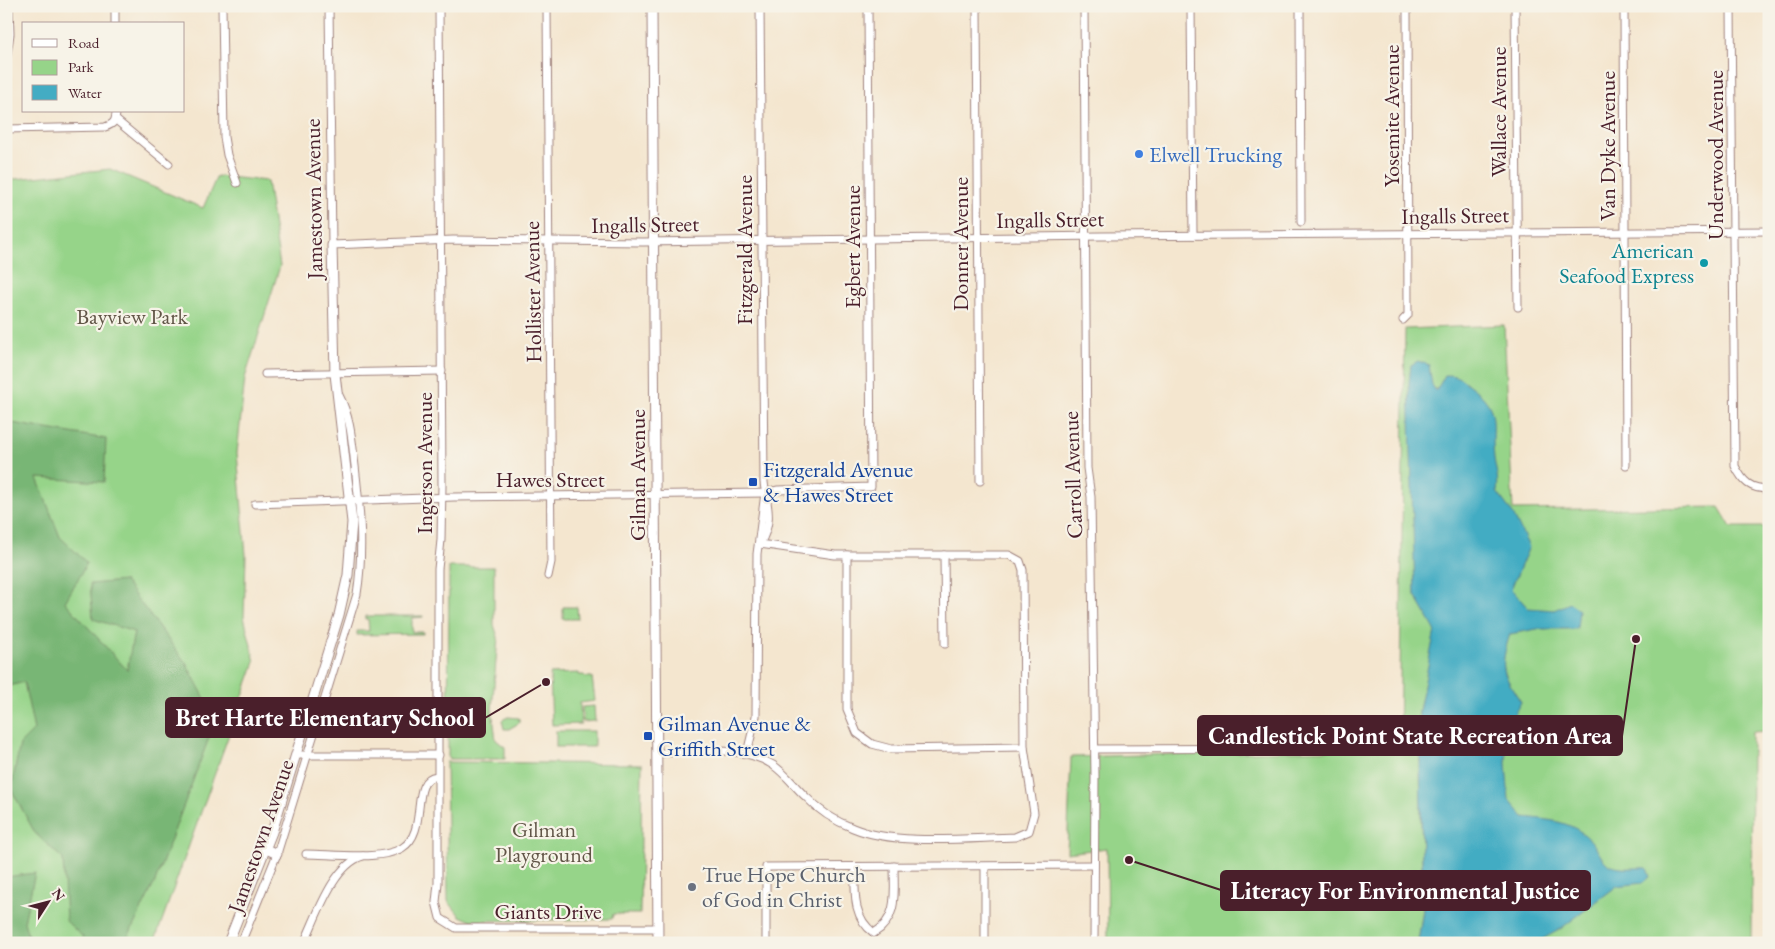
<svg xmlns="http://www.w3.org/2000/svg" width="1775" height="949" viewBox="0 0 1775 949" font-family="'EB Garamond',serif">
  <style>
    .green { fill: #96d489; stroke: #707a5a }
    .forest { fill: #78b675; stroke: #616a50 }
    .water { fill: #43acc3; stroke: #466677 }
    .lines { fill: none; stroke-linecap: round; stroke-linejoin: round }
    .minor-casing { stroke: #9f827d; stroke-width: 9 }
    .tertiary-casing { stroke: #9f827d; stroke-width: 11 }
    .minor { stroke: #fff; stroke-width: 7 }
    .tertiary { stroke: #fff; stroke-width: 9 }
    .shop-dot { fill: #3f7fe0; stroke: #f7f3e8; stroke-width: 2 }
    .culture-dot { fill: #0f9aa8; stroke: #f7f3e8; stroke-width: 2 }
    .transit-dot { fill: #1a4fb4; stroke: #f7f3e8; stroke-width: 2 }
    .worship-dot { fill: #6b7280; stroke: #f7f3e8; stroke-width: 2 }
    .labels { text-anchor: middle; stroke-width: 4.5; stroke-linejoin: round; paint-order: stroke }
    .street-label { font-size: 22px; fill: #4a1f2b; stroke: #f7f3e8 }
    .shop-label { font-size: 22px; fill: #366cbe; stroke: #f7f3e8; text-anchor: start }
    .culture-label { font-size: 22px; fill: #0d838f; stroke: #f7f3e8; text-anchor: end }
    .park-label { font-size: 22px; fill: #615547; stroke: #f7f3e8 }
    .transit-label { font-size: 22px; fill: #164399; stroke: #f7f3e8; text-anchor: start }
    .worship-label { font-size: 22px; fill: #5b616d; stroke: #f7f3e8; text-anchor: start }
    .leader { fill: none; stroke: #4a1f2b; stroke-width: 2 }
    .callout-dot { fill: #4a1f2b; stroke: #f7f3e8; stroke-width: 2 }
    .callout { fill: #4a1f2b; stroke: #4a1f2b; stroke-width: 2 }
    .callout-label { font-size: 24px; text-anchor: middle; font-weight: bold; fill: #fff }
  </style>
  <rect width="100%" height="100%" fill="#f7f3e8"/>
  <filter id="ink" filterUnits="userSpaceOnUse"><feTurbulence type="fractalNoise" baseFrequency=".02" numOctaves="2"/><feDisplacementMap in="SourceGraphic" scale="10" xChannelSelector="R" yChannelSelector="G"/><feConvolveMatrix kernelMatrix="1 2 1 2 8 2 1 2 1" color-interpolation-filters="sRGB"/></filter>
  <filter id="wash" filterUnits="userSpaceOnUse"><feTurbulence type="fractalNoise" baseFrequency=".0096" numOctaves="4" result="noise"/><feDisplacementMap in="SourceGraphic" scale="20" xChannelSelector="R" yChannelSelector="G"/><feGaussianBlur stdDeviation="1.12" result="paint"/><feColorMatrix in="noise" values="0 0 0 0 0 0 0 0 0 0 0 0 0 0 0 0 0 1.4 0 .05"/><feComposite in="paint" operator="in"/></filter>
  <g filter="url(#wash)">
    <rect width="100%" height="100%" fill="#f4e6cf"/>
    <g class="green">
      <path d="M110,169L203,208L217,176L267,181L280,266L245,378L237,453L246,555L244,617L255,662L154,943H6V180Z"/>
      <path d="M1504,325L1513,510L1719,507L1731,527H1769V731L1752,732L1751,943H1501L1499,728L1521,702C1511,686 1499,671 1504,652L1445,388L1416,391L1415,595L1436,630L1419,711L1423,909L1418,943H1108L1107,848L1067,853L1071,757L1399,748L1405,329Z"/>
      <path d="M449,567H494V625L498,637L492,709L496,740L505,747V759H448Z"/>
      <path d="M563,607H577L578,619H563Z"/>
      <path d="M365,616H423V617L412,618V632H423V634L357,635V631H369L368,619H365Z"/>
      <path d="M579,673V675H584L585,677H592L595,701L580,703L581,724L552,725L550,674Z"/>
      <path d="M594,706L595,721L583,722L582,707Z"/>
      <path d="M508,717L519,718V723L509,729H504L502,720Z"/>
      <rect x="556" y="731" width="38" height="16"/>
      <path d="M446,762L642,764L640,914H613L612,919L471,921L460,916L448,901Z"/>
    </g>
    <g class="forest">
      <path d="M6,422L106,439L104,482L37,478L60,537L87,563L65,602L127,670L134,632L93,619L90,584L124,581L186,663L216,719L155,882L125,943H81L83,937L66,921L63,859L35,833L11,789L20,744L34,730L24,682L10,686L6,681Z"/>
      <path d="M35,873L24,922L30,943H6V877Z"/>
    </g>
    <path class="water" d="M1418,361L1429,365L1432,385L1436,391L1445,375C1457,375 1461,378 1469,385C1503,410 1490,422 1494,458C1496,473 1499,476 1497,492L1513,514L1529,547L1511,589L1528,608L1554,610L1570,603L1579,609L1577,629H1537L1510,634C1499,669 1502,672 1521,702L1507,727L1506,764L1509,800L1524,817C1550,820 1574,821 1592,842C1597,848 1601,859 1608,864C1619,871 1635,867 1647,868L1650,877L1643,883L1617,886L1559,930L1535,943H1418L1423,909L1419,711L1435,630L1415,595L1409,382L1411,365Z"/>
  </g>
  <g filter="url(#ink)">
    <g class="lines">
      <defs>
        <g id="minor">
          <path d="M115,6V24"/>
          <path d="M222,6L224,137L227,155L237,183"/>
          <path d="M329,6L332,245L453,240L643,242L1101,236L1769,231"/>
          <path d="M439,6L442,485L441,540L438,569V883L436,902L440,918L456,928H658"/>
          <path d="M547,6L551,562L548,576"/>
          <path d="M977,6L980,481"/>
          <path d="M1084,6L1087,468L1091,497L1095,776L1094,943"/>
          <path d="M1191,6L1193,235"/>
          <path d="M1300,6L1301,222"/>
          <path d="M1515,6L1518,307"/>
          <path d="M1624,6L1626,465"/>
          <path d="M1731,6L1735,466C1743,482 1750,489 1769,489"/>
          <path d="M6,61L10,34L9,6"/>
          <path d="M116,120L169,164"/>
          <path d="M6,129L105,127C114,124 116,121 116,111"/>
          <path d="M1403,320L1408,315L1407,6"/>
          <path d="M265,374L442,371"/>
          <path d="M255,504L454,497L765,493L778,490L871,487L868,6"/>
          <path d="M760,544C774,519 767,508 764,482L760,6"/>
          <path d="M847,555V709L857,733L872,744L891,749L1024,747"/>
          <path d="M944,555L945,644"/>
          <path d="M1095,749L1326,748"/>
          <path d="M658,753C696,752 740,744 773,765C786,774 795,787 806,797C819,811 835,821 853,828C897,846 967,838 1015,837L1029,831L1034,813L1024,747L1023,570L1020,561L1009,555H835L760,544"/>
          <path d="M747,753L756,716L757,554L765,493"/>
          <path d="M296,755H439"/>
          <path d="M306,854C331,854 381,861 402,848C430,831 408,779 437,776"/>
          <path d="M985,867V943"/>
          <path d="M855,868C855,892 852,917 874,933"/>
          <path d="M874,933C899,918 894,892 894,866"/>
          <path d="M241,943L277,854L357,594C364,550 360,510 355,466C352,441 351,418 339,395"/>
          <path d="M304,943C317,916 333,865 363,856"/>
          <path d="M766,943V867L1094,865"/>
        </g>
        <g id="tertiary">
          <path d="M652,6L658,943"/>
          <path d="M266,849L277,854"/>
          <path d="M228,943L272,832L339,615L348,575L352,522L335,374L332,245"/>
        </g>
      </defs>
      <use href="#minor" class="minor-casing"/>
      <use href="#tertiary" class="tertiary-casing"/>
      <use href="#minor" class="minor"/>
      <use href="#tertiary" class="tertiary"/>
    </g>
  </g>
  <circle class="shop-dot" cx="1139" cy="154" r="5"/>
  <circle class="culture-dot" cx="1704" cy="263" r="5"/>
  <g class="transit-dot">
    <rect x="748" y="477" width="10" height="10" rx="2.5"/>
    <rect x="643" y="731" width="10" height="10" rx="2.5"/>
  </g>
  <circle class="worship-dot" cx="692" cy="887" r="5"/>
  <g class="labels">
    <g class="street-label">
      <text transform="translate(1498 112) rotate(-90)" y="8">Wallace Avenue</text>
      <text transform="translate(1391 116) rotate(-90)" y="8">Yosemite Avenue</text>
      <text transform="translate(1607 146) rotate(-90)" y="8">Van Dyke Avenue</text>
      <text transform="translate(1715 155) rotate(-90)" y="8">Underwood Avenue</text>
      <text transform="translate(313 199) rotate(-91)" y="8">Jamestown Avenue</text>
      <text transform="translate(1455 215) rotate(-1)" y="8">Ingalls Street</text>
      <text transform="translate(1050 219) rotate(-1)" y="8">Ingalls Street</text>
      <text transform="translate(645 224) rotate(-1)" y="8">Ingalls Street</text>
      <text transform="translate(960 244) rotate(-90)" y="8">Donner Avenue</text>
      <text transform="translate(852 247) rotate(-90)" y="8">Egbert Avenue</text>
      <text transform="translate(744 250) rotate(-90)" y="8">Fitzgerald Avenue</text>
      <text transform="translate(532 292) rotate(-91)" y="8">Hollister Avenue</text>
      <text transform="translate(424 463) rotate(-90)" y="8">Ingerson Avenue</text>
      <text transform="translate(637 475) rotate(-90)" y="8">Gilman Avenue</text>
      <text transform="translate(1072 475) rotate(-92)" y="8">Carroll Avenue</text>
      <text x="550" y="487">Hawes Street</text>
      <text transform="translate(260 836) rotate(-71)" y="8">Jamestown Avenue</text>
      <text x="548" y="919">Giants Drive</text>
    </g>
    <g class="shop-label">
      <text x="1149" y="162">Elwell Trucking</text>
    </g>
    <g class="culture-label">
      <text x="1694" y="258">American<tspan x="1694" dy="25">Seafood Express</tspan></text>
    </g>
    <g class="park-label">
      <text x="132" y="324">Bayview Park</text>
      <text x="544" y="837">Gilman<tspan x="544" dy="25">Playground</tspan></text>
    </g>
    <g class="transit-label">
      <text x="763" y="477">Fitzgerald Avenue<tspan x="763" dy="25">&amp; Hawes Street</tspan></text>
      <text x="658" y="731">Gilman Avenue &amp;<tspan x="658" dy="25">Griffith Street</tspan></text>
    </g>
    <g class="worship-label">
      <text x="702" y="882">True Hope Church<tspan x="702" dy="25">of God in Christ</tspan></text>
    </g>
  </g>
  <path class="leader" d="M546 682L485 718M1636 639L1622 736M1129 860L1221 890"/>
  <g class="callout-dot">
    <circle cx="546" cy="682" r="5"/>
    <circle cx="1636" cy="639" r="5"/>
    <circle cx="1129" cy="860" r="5"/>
  </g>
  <g class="callout">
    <rect x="166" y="698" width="319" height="39" rx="5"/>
    <rect x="1198" y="716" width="424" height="39" rx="5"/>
    <rect x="1221" y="871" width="369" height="39" rx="5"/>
  </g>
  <g class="callout-label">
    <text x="325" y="726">Bret Harte Elementary School</text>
    <text x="1410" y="744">Candlestick Point State Recreation Area</text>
    <text x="1405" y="899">Literacy For Environmental Justice</text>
  </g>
  <rect width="1775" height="949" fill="none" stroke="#f7f3e8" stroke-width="25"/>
  <rect x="22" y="22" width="162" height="90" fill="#f7f3e8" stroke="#b29e9c"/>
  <rect x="32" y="39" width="25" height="8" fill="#ffffff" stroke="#b29e9c"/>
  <text x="68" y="48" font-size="15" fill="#4a1f2b">Road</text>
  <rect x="32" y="60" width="25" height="15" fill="#96d489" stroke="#b29e9c"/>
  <text x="68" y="72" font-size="15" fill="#4a1f2b">Park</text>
  <rect x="32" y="85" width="25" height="15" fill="#43acc3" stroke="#b29e9c"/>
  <text x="68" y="98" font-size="15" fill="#4a1f2b">Water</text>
  <g transform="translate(48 902) rotate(54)" stroke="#f7f3e8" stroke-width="4" paint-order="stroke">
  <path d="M0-4L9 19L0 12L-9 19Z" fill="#4a1f2b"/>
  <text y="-8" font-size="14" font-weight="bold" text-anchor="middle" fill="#4a1f2b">N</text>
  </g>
</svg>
